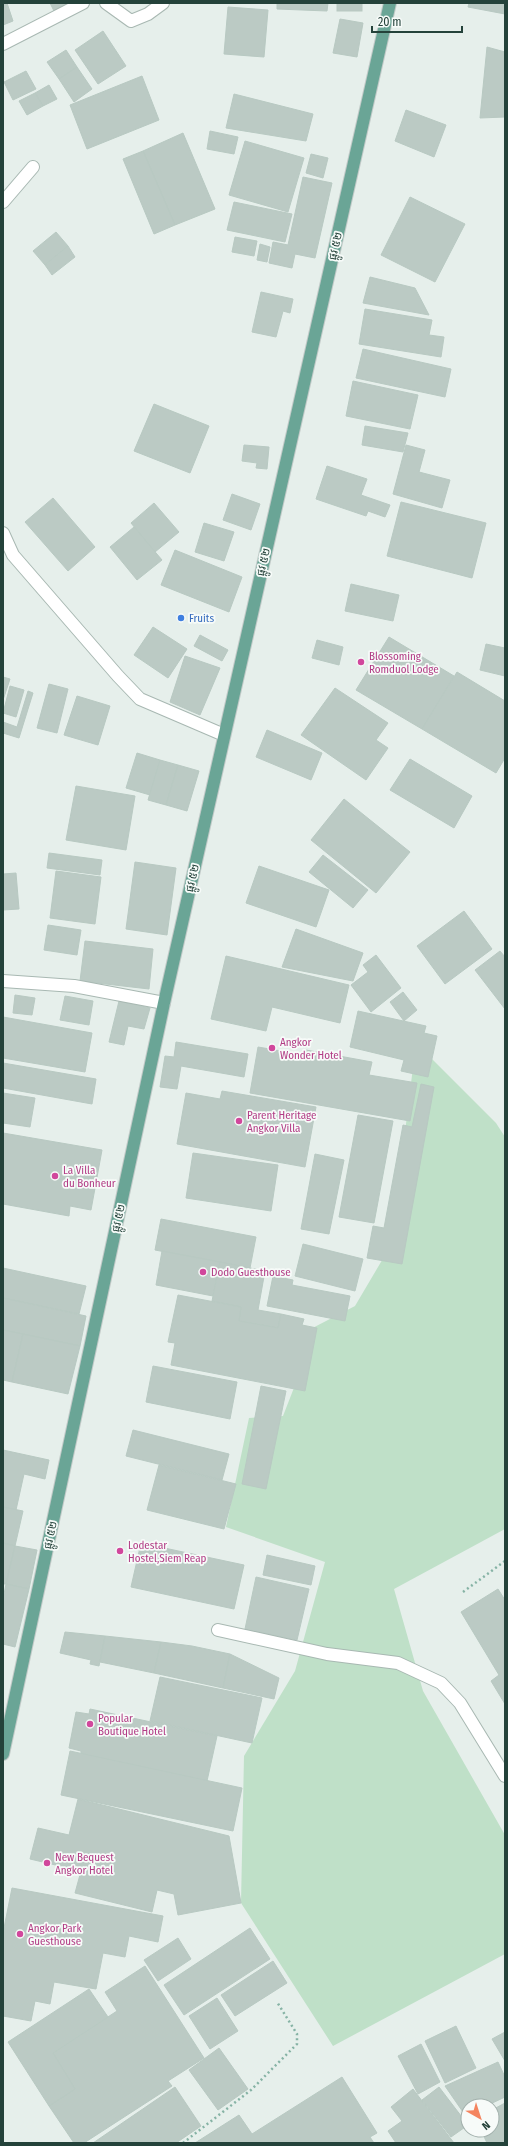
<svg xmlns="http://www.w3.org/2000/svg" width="508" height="2146" viewBox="0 0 508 2146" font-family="'Fira Sans Condensed','Noto Sans Khmer',sans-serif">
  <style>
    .green { fill: #bfe0c8 }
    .building { fill: #bbcac4; stroke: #b8c9c2 }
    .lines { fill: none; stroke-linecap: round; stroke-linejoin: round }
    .minor-casing { stroke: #a8b8b2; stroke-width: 14 }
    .major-casing { stroke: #c2cac8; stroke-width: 14 }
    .path { stroke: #86b3a5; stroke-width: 2.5; stroke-dasharray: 2 3; stroke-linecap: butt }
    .minor { stroke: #fff; stroke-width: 12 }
    .major { stroke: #6aa596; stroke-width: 12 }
    .shop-dot { fill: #3f7fe0; stroke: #f7fbf9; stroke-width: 1.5 }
    .hotel-dot { fill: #d1479c; stroke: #f7fbf9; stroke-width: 1.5 }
    .labels { text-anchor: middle; stroke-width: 3.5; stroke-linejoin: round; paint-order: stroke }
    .street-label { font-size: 11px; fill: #24423a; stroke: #f7fbf9 }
    .shop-label { font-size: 11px; fill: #366cbe; stroke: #f7fbf9; text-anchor: start }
    .hotel-label { font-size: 11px; fill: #b23c85; stroke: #f7fbf9; text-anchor: start }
  </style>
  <rect width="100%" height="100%" fill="#e6efeb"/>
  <path class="green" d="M416,1043L496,1123L505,1137V1529L394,1589L423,1691L505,1835V1954L333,2046L241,1903L244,1756L295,1671L325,1562L226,1527L249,1418L283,1416L304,1362L299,1335L355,1306L391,1245Z"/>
  <g class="building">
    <path d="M3,3H7L13,21L3,25Z"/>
    <path d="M50,3H72L55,13Z"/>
    <path d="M277,3H328L327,11L277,9Z"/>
    <rect x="337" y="3" width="25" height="8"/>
    <path d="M469,3H505V14L468,7Z"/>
    <path d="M228,7L268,10L264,57L224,54Z"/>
    <path d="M340,19L363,23L357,57L333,53Z"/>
    <path d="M103,31L126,66L98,84L75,50Z"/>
    <path d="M487,47L505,52V117L480,118Z"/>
    <path d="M66,50L77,67L59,79L47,62Z"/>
    <path d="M77,67L92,89L74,102L59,79Z"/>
    <path d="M26,71L36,89L13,100L4,82Z"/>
    <path d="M142,76L159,120L87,149L70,105Z"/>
    <path d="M49,85L57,99L43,106L35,93Z"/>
    <path d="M35,93L43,106L27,115L19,101Z"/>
    <path d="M234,94L313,114L306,141L226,128Z"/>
    <path d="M406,110L446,125L434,157L395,141Z"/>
    <path d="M210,131L238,137L234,154L207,149Z"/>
    <path d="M183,133L215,209L175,225L143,151Z"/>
    <path d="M245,141L304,158L288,212L229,195Z"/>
    <path d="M143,151L175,225L154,234L123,159Z"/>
    <path d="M311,154L328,158L323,178L306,173Z"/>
    <path d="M303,177L332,183L315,258L295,254L292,268L269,263L273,242L288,245Z"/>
    <path d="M410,197L465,224L435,282L381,255Z"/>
    <path d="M234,202L292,214L285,242L227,230Z"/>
    <path d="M56,232L68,246L45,265L33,251Z"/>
    <path d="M235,237L257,241L254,256L232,252Z"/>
    <path d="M260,244L270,247L267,262L257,260Z"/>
    <path d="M68,246L75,257L52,275L45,265Z"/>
    <path d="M370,277L415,288L429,315L363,303Z"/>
    <path d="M261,292L293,299L290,313L283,311L276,337L252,332Z"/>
    <path d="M365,309L432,320L429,335L444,337L441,357L359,344Z"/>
    <path d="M363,349L451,369L445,397L356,378Z"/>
    <path d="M353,381L418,395L410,429L346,416Z"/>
    <path d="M154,404L209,426L190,473L134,451Z"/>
    <path d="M365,426L408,433L403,452L362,445Z"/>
    <path d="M244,445L269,447L267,469L256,468L257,463L242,461Z"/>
    <path d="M406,445L425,450L419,472L450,480L442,508L393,494Z"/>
    <path d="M327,466L367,479L361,495L390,505L385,517L368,511L366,516L316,499Z"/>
    <path d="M232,494L260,504L251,530L223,520Z"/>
    <path d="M53,498L95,547L68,571L25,522Z"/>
    <path d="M401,502L486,523L472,578L387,556Z"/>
    <path d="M154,503L179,532L155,552L131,523Z"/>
    <path d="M204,523L234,532L224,561L195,552Z"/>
    <path d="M134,527L162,560L137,580L110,547Z"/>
    <path d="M175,550L242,577L229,612L161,585Z"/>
    <path d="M351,584L399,595L393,621L345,611Z"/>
    <path d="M153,627L187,649L168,678L134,655Z"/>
    <path d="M200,635L228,650L222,661L194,646Z"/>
    <path d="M389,637L454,676L422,729L356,690Z"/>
    <path d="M317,640L343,647L339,665L312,658Z"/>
    <path d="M486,644L505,648V676L480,670Z"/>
    <path d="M185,656L220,668L200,715L170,702Z"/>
    <path d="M457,672L505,701V758L496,773L422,729Z"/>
    <path d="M3,677L10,679L3,700Z"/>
    <path d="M49,684L68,689L57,733L37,728Z"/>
    <path d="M10,686L24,690L16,717L3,713Z"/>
    <path d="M335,688L388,723L376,740L388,748L366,780L301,735Z"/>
    <path d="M28,691L33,693L19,738L3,733V722L17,727Z"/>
    <path d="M77,696L110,706L98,745L64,735Z"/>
    <path d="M267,730L322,753L311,780L256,757Z"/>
    <path d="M137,753L160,760L150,795L126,788Z"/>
    <path d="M410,759L472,796L454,828L390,790Z"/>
    <path d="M160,760L178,765L166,805L148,800Z"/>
    <path d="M178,765L199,771L187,811L166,805Z"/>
    <path d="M76,786L135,796L126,850L66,840Z"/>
    <path d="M344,799L410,852L376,893L311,840Z"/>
    <path d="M49,853L102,860L100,875L47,868Z"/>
    <path d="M323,855L368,890L353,908L309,872Z"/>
    <path d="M135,862L176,868L167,935L126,929Z"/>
    <path d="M259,866L329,890L316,927L246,903Z"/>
    <path d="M56,871L101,877L95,924L50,918Z"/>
    <path d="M16,873L19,909L3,910V874Z"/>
    <path d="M464,911L492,949L445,984L417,946Z"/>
    <path d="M48,925L81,930L77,955L44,950Z"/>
    <path d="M296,929L363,953L353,981L282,967Z"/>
    <path d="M85,941L153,949L149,989L80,981Z"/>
    <path d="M500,951L505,957V1009L475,970Z"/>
    <path d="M376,955L401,988L371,1012L351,985L368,972L363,965Z"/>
    <path d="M226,956L349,985L340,1023L272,1007L266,1031L211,1019Z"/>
    <path d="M403,992L417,1010L404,1021L390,1002Z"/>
    <path d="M15,995L35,998L32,1015L13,1013Z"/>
    <path d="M65,996L93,1001L89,1025L60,1020Z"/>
    <path d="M119,1001L150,1008L144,1029L128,1026L124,1045L109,1042Z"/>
    <path d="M358,1011L426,1026L424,1033L437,1036L428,1077L401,1071L404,1060L350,1047Z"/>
    <path d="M3,1017L92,1033L85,1072L3,1058Z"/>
    <path d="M176,1042L248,1054L244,1077L181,1066L177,1089L160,1087L165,1056L174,1057Z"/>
    <path d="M258,1047L305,1055L306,1050L372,1062L369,1075L417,1083L410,1121L250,1093Z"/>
    <path d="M3,1063L96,1079L92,1104L3,1088Z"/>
    <path d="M421,1084L434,1087L402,1264L367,1258L373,1226L384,1228L403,1125L412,1127Z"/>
    <path d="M222,1091L316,1107L305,1167L177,1144L186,1093L220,1099Z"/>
    <path d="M3,1093L35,1098L30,1127L3,1123Z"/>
    <path d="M358,1115L393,1121L374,1223L339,1217Z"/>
    <path d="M3,1133L102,1150L91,1210L70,1206L69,1216L3,1204Z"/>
    <path d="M193,1153L278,1165L271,1211L186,1198Z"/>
    <path d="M315,1154L344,1160L329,1234L301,1229Z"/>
    <path d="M161,1219L256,1237L250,1268L155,1250Z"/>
    <path d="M303,1244L363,1259L355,1291L295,1276Z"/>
    <path d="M162,1251L220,1262L213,1296L156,1285Z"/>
    <path d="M220,1262L265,1271L258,1310L281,1314L278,1328L239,1321L241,1307L212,1301Z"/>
    <path d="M3,1268L86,1286L79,1314L3,1298Z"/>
    <path d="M273,1276L293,1280L292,1285L350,1296L345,1321L267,1306Z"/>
    <path d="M178,1295L241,1307L239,1321L278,1328L281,1314L304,1319L302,1325L317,1328L305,1391L171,1365L175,1343L168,1342Z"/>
    <path d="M3,1298L86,1316L80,1346L3,1330Z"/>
    <path d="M3,1330L23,1334L12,1382L3,1380Z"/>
    <path d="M23,1334L80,1346L68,1394L12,1382Z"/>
    <path d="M153,1366L237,1382L230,1419L146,1402Z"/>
    <path d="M261,1386L286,1391L266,1489L242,1484Z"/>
    <path d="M133,1430L229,1454L222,1480L126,1456Z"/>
    <path d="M3,1450L49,1460L45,1479L24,1474L16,1510L3,1507Z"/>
    <path d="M159,1465L236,1484L224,1529L147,1510Z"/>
    <path d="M3,1507L23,1511L15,1546L3,1543Z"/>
    <path d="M3,1543L15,1546L6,1584H3Z"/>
    <path d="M141,1543L244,1565L234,1609L131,1587Z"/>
    <path d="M15,1546L37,1550L29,1589L6,1584Z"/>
    <path d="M267,1555L315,1566L311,1585L263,1575Z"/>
    <path d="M256,1577L309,1589L297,1640L245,1629Z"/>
    <path d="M6,1584L29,1589L15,1647L3,1644V1599Z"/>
    <path d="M498,1589L505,1600V1704L491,1681L499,1675L461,1612Z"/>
    <path d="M65,1632L105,1636L99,1666L90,1664L91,1660L60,1653Z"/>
    <path d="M105,1636L161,1642L154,1673L100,1662Z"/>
    <path d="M161,1642L192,1646L230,1654L223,1688L154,1673Z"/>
    <path d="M230,1654L279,1678L274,1699L223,1688Z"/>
    <path d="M160,1677L262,1698L252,1743L150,1721Z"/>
    <path d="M90,1709L217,1736L207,1781L81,1754V1751L69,1748L76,1712L89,1714Z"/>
    <path d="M70,1751L242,1788L233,1831L61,1795Z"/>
    <path d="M78,1799L229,1836L241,1903L178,1915L174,1894L157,1890L152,1912L75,1893L81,1871L30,1859L38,1828L69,1835Z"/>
    <path d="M12,1888L163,1916L158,1942L129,1936L125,1957L103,1953L96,1989L54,1982L50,2004L35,2001L31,2021L3,2016V1933Z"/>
    <path d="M250,1928L270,1959L184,2015L164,1985Z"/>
    <path d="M178,1938L191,1959L158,1981L144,1960Z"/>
    <path d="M273,1961L287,1983L235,2016L221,1995Z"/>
    <path d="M145,1966L204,2058L168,2081L172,2086L84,2143H74L49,2106L75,2089L53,2053L117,2011L105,1992Z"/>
    <path d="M89,1989L108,2017L53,2053L75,2089L49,2106L8,2042Z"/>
    <path d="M217,1998L238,2031L210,2049L189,2016Z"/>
    <path d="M456,2026L476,2068L445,2083L425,2041Z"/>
    <path d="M505,2032V2061L492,2039Z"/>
    <path d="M421,2044L440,2082L418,2094L398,2056Z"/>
    <path d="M219,2048L248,2089L218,2110L189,2070Z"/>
    <path d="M498,2062L505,2077V2097L486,2106H468V2114L465,2115L445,2086Z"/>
    <path d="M342,2077L377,2133L370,2137L374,2143H195L239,2115L252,2134Z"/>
    <path d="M175,2087L201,2126L176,2143H93Z"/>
    <path d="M439,2087L468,2125L451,2137L422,2100Z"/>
    <path d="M413,2089L454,2143H396L388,2131L402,2121L391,2107Z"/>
    <path d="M505,2103V2143H487L481,2130H492V2110Z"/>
  </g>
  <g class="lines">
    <defs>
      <g id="minor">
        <path d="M106,3L131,21L148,14L163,3"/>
        <path d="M3,44L83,3"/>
        <path d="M3,202L33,167"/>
        <path d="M3,533L13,555L118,676L140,699L224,735"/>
        <path d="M3,981L74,986L164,1003"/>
        <path d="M218,1630L327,1654L398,1663L441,1683L460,1703L505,1776"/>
      </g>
      <path id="major" d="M3,1754L164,1003L390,3"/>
    </defs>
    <use href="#minor" class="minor-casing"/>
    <use href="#major" class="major-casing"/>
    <g class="path">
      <path d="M463,1592L505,1561"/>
      <path d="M183,2143L251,2090L297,2044V2034L277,2002"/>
    </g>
    <use href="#minor" class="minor"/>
    <use href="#major" class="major"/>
  </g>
  <circle class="shop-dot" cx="181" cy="618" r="4"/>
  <g class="hotel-dot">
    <circle cx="361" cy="662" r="4"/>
    <circle cx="272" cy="1048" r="4"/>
    <circle cx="239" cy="1121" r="4"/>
    <circle cx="55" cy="1176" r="4"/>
    <circle cx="203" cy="1272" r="4"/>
    <circle cx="120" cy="1551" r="4"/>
    <circle cx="90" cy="1724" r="4"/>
    <circle cx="47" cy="1863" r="4"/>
    <circle cx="20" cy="1934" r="4"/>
  </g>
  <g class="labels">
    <g class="street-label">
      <text transform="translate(335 246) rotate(-77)" y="4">ផ្លូវ ៥២</text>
      <text transform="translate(263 562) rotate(-77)" y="4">ផ្លូវ ៥២</text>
      <text transform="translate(192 878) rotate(-77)" y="4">ផ្លូវ ៥២</text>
      <text transform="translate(118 1218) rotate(-78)" y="4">ផ្លូវ ៥២</text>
      <text transform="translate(50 1535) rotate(-78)" y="4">ផ្លូវ ៥២</text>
    </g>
    <g class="shop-label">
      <text x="189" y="622">Fruits</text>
    </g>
    <g class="hotel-label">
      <text x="369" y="660">Blossoming<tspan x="369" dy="13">Romduol Lodge</tspan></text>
      <text x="280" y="1046">Angkor<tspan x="280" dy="13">Wonder Hotel</tspan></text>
      <text x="247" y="1119">Parent Heritage<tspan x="247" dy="13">Angkor Villa</tspan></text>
      <text x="63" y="1174">La Villa<tspan x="63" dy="13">du Bonheur</tspan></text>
      <text x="211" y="1276">Dodo Guesthouse</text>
      <text x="128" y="1549">Lodestar<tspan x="128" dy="13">Hostel,Siem Reap</tspan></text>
      <text x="98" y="1722">Popular<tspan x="98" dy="13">Boutique Hotel</tspan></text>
      <text x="55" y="1861">New Bequest<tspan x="55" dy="13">Angkor Hotel</tspan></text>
      <text x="28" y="1932">Angkor Park<tspan x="28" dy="13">Guesthouse</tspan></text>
    </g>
  </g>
  <rect width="508" height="2146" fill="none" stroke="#24423a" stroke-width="8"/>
  <g transform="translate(480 2118) rotate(141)"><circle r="19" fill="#f7fbf9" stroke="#a3b1ad"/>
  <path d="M0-3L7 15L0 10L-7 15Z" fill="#f4845f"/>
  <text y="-6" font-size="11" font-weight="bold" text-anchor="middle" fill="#24423a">N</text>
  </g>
  <path d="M372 26v6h90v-6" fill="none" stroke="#24423a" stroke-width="2"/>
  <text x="378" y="26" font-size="12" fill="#24423a" stroke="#f7fbf9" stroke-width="3" paint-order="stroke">20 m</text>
</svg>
